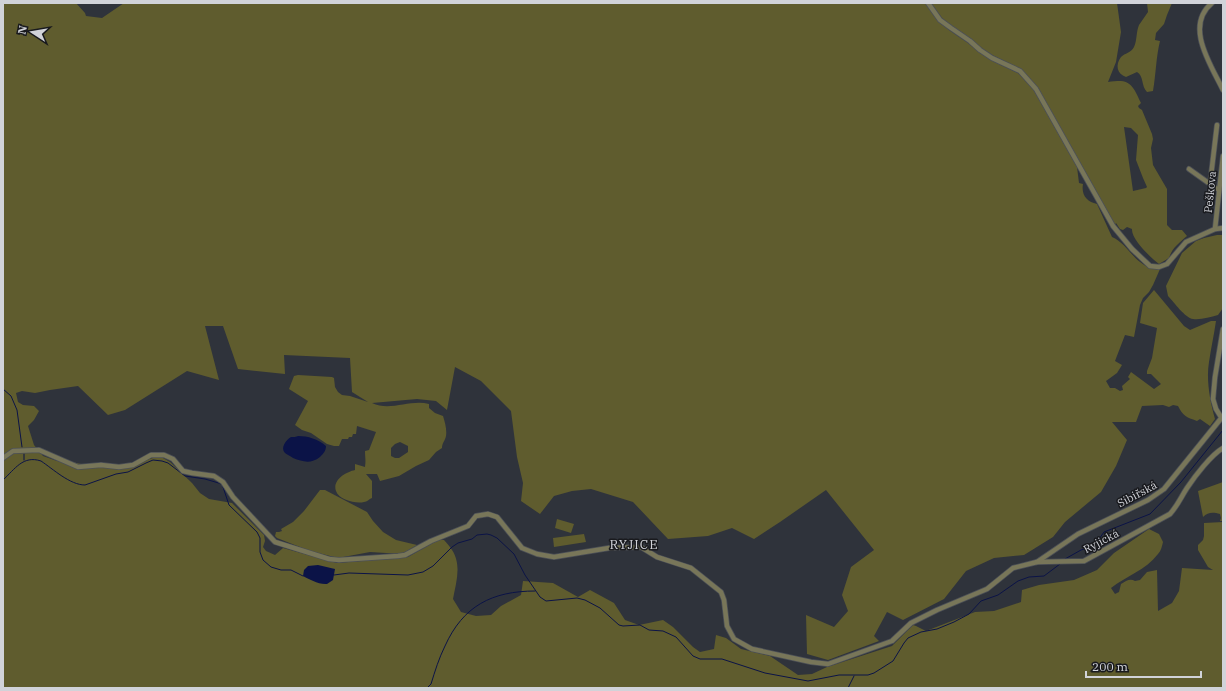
<svg xmlns="http://www.w3.org/2000/svg" width="1226" height="691" viewBox="0 0 1226 691" font-family="'IBM Plex Serif',serif">
  <style>
    .green { fill: #5f5c2e; fill-rule: evenodd }
    .water { fill: #0b1347 }
    .lines { fill: none; stroke-linecap: round; stroke-linejoin: round }
    .stream { stroke: #0b1347; stroke-width: 1 }
    .minor-casing { stroke: #4c5057; stroke-width: 6 }
    .minor { stroke: #787659; stroke-width: 4.5 }
    .labels { text-anchor: middle; stroke-width: 3; stroke-linejoin: round; paint-order: stroke }
    .street-label { font-size: 11px; fill: #d1d3d9; stroke: #191a1e }
    .quarter-label { font-size: 13px; letter-spacing: 1px; fill: #d1d3d9; stroke: #191a1e }
  </style>
  <rect width="100%" height="100%" fill="#2f333b"/>
  <g class="green">
    <path d="M3,3H76L85,13L86,16L102,18L124,3H925L939,21L949,30L968,43L979,52L991,60L1018,73L1034,90L1077,167L1079,183L1083,184C1081,195 1087,202 1097,204L1112,237C1127,243 1134,263 1151,268C1154,269 1157,269 1160,269L1153,285L1149,292L1143,298L1140,305L1134,337L1125,335L1115,361L1122,365L1117,373L1106,381L1110,388H1115L1120,391L1123,390L1122,386L1130,379L1128,377L1131,372L1154,389L1161,384L1151,374H1147V371L1152,358L1157,328L1140,323L1143,303L1154,290L1184,326L1190,330L1211,321H1216C1214,335 1211,348 1209,362C1206,380 1210,401 1215,419L1210,426L1200,419L1197,421C1186,417 1183,416 1178,406L1173,405L1169,407L1163,405L1142,406L1136,422H1112L1127,440L1116,466L1101,492L1065,522L1053,537L1024,555L994,558L966,571L944,599L903,620L887,612L874,636L879,641L828,660L807,654L806,615L834,627L848,611L842,595L851,567L874,550L826,490L780,522L754,539L732,528L708,536L668,539L633,502L591,489L572,491L554,496L540,514L521,501L523,483L517,457L511,411L481,381L455,367L447,410L436,401L417,399L372,403C390,412 410,399 429,404V408L435,413L443,416C445,422 447,430 446,436C445,441 442,443 442,448L436,452L429,460L416,466L399,476L380,481L377,474H366L372,481V498C369,499 367,502 364,502C356,504 339,500 336,491C332,480 346,472 355,470V464L365,467C366,459 365,458 365,451L369,450L376,432L357,426L356,434H353L352,437H349L348,439H342L339,446H334L327,444L311,433L302,430L295,425L308,401L289,389L294,376L298,375L332,377L334,378L335,387L338,392L342,395L350,396L368,402L352,392L350,358L284,355L285,374L238,369L223,326H205L219,380L187,371L125,410L108,415L78,386L50,390L35,393L22,391L16,393L18,402L23,405L34,406L39,411L34,420L28,426L34,445L43,456L57,461L72,462L95,467L122,469L137,465L149,459L157,457L163,458L170,462L192,483L200,493L209,499L232,503L264,535L265,541L263,547L266,551L275,555L283,548L337,563L408,557L438,540H444C447,543 450,547 452,550C462,565 456,583 453,599L461,612L476,616L491,615L501,606L521,595L523,581L553,583L578,597L590,590L614,603L625,620L639,625L663,620L673,627L693,647L700,652L714,649L716,635L726,638L741,649L770,656L798,675L812,674L827,667L892,646L913,625L916,626L926,631L975,612L994,611L1021,602L1022,590L1039,585L1074,580L1097,570L1114,553L1149,529L1159,534L1163,542C1162,546 1161,551 1158,554C1146,570 1126,576 1111,588L1115,594L1119,592L1121,584C1126,581 1130,578 1135,581L1140,580L1147,572L1157,570L1158,611L1172,603L1179,591L1182,568L1213,570L1208,567L1198,550V545L1203,540L1204,536V523L1223,522V688H3ZM400,442L408,446V452L399,458H395L391,456V448L395,444Z"/>
    <path d="M931,3H1117L1121,32L1116,62L1108,82C1112,81 1116,81 1121,81C1133,82 1136,93 1141,103L1138,106L1139,108L1142,110L1152,134L1153,139L1151,148L1153,165L1167,189V225L1172,230H1182L1187,236C1179,243 1172,248 1169,258L1159,264C1150,257 1131,239 1132,229L1127,227L1123,230L1120,229L1116,223L1115,225L1037,87L1021,69L994,56L981,48L971,39L952,27L942,18ZM1124,127L1131,128L1138,135L1136,160L1143,178L1147,187L1146,188L1133,191Z"/>
    <path d="M1147,3H1172L1167,15L1164,24L1156,33L1155,40L1160,41C1156,57 1156,74 1153,91L1147,92C1141,86 1144,76 1137,72L1126,77C1117,74 1115,65 1121,57C1125,53 1131,53 1134,47C1137,41 1136,32 1139,25C1142,21 1145,16 1148,12Z"/>
    <path d="M1217,235H1223V308L1218,315C1210,317 1201,320 1193,319C1185,318 1174,302 1168,296L1166,286L1182,253L1196,241L1204,238Z"/>
    <path d="M1223,482V521H1220L1221,518L1220,514C1213,512 1208,512 1203,517L1198,491Z"/>
    <path d="M320,490H325L367,512L373,521L383,532L396,540L417,545L402,554L370,552L338,558L310,551L277,538L275,536L276,532H279L282,531L281,529L293,522L304,511Z"/>
    <path d="M557,519L574,524L571,533L555,528Z"/>
    <path d="M584,534L586,542L554,547L553,538Z"/>
  </g>
  <g class="water">
    <path d="M298,436C308,436 318,439 326,446C326,451 323,454 320,457C311,464 303,462 293,458C291,456 287,455 285,453C280,448 286,440 291,437C292,437 297,437 298,436Z"/>
    <path d="M318,565L335,569L333,580C331,581 329,583 327,584C319,585 309,579 303,576L304,570L308,566Z"/>
  </g>
  <g class="lines">
    <g class="stream">
      <path d="M3,389L11,396L17,410L22,447"/>
      <path d="M24,454V460"/>
      <path d="M3,480C15,469 23,455 41,461C53,469 70,485 85,485L116,474L128,472L146,463L153,460L162,461L168,463L185,476L205,479L222,484L229,505L257,532L260,538V552L263,560L271,567L281,570H291L303,576"/>
      <path d="M1065,559L1081,550L1094,546L1104,532L1150,514L1181,482L1223,430"/>
      <path d="M334,575L349,573L408,575L423,572L433,566L452,547L458,543L472,539L477,535L487,534L491,535L497,538L514,554L525,575L540,597L546,601L577,598L585,600L600,608L619,625L623,626L640,625L649,630L663,631L676,637L693,656L700,659H722L765,673L808,681L839,675H868L874,673L893,661L904,643L908,638L921,632L937,629L954,622L969,614L981,601L998,595L1018,581L1029,577L1044,576L1060,564"/>
      <path d="M427,688L431,684C435,671 439,658 445,646C463,606 492,591 535,591"/>
      <path d="M848,688L854,676"/>
    </g>
    <defs>
      <g id="minor">
        <path d="M928,3L940,20L951,28L970,41L980,50L992,58L1020,71L1036,89L1113,226L1132,249L1150,266L1159,267L1167,264L1186,242L1215,229L1223,228"/>
        <path d="M1212,3C1184,26 1211,65 1223,90"/>
        <path d="M1217,125L1210,184L1219,190"/>
        <path d="M1189,169L1210,184"/>
        <path d="M1215,229L1223,156"/>
        <path d="M1221,417L1216,409L1213,399L1215,377L1223,329"/>
        <path d="M3,458L13,451L39,450L78,467L101,465L119,467L133,465L151,455H164L173,459L183,471L192,473L214,476L223,482L233,497L275,542L329,559L339,560L398,556L405,555L431,541L468,526L476,516L488,514L497,517L522,548L537,554L554,557L609,548L641,547L657,557L691,568L721,592L724,600L727,626L734,639L752,649L811,662L828,664L892,641L911,623L937,610L987,589L1013,568L1037,562L1084,561L1170,514C1178,505 1181,497 1187,488C1195,476 1211,455 1223,448"/>
        <path d="M1037,562L1078,534L1148,500L1164,489L1223,416"/>
      </g>
    </defs>
    <use href="#minor" class="minor-casing"/>
    <use href="#minor" class="minor"/>
  </g>
  <g class="labels">
    <g class="street-label">
      <text transform="translate(1210 192) rotate(-84)" y="4">Peškova</text>
      <text transform="translate(1137 494) rotate(-28)" y="4">Sibiřská</text>
      <text transform="translate(1101 541) rotate(-28)" y="4">Ryjická</text>
    </g>
    <g class="quarter-label">
      <text x="634" y="549">RYJICE</text>
    </g>
  </g>
  <rect width="1226" height="691" fill="none" stroke="#d1d3d9" stroke-width="8"/>
  <g transform="translate(32 32) rotate(282)" stroke="#191a1e" stroke-width="3" paint-order="stroke">
  <path d="M0-3L7 15L0 10L-7 15Z" fill="#d1d3d9"/>
  <text y="-6" font-size="11" font-weight="bold" text-anchor="middle" fill="#d1d3d9">N</text>
  </g>
  <path d="M1086 671v6h115v-6" fill="none" stroke="#d1d3d9" stroke-width="2"/>
  <text x="1092" y="671" font-size="12" fill="#d1d3d9" stroke="#191a1e" stroke-width="3" paint-order="stroke">200 m</text>
</svg>
